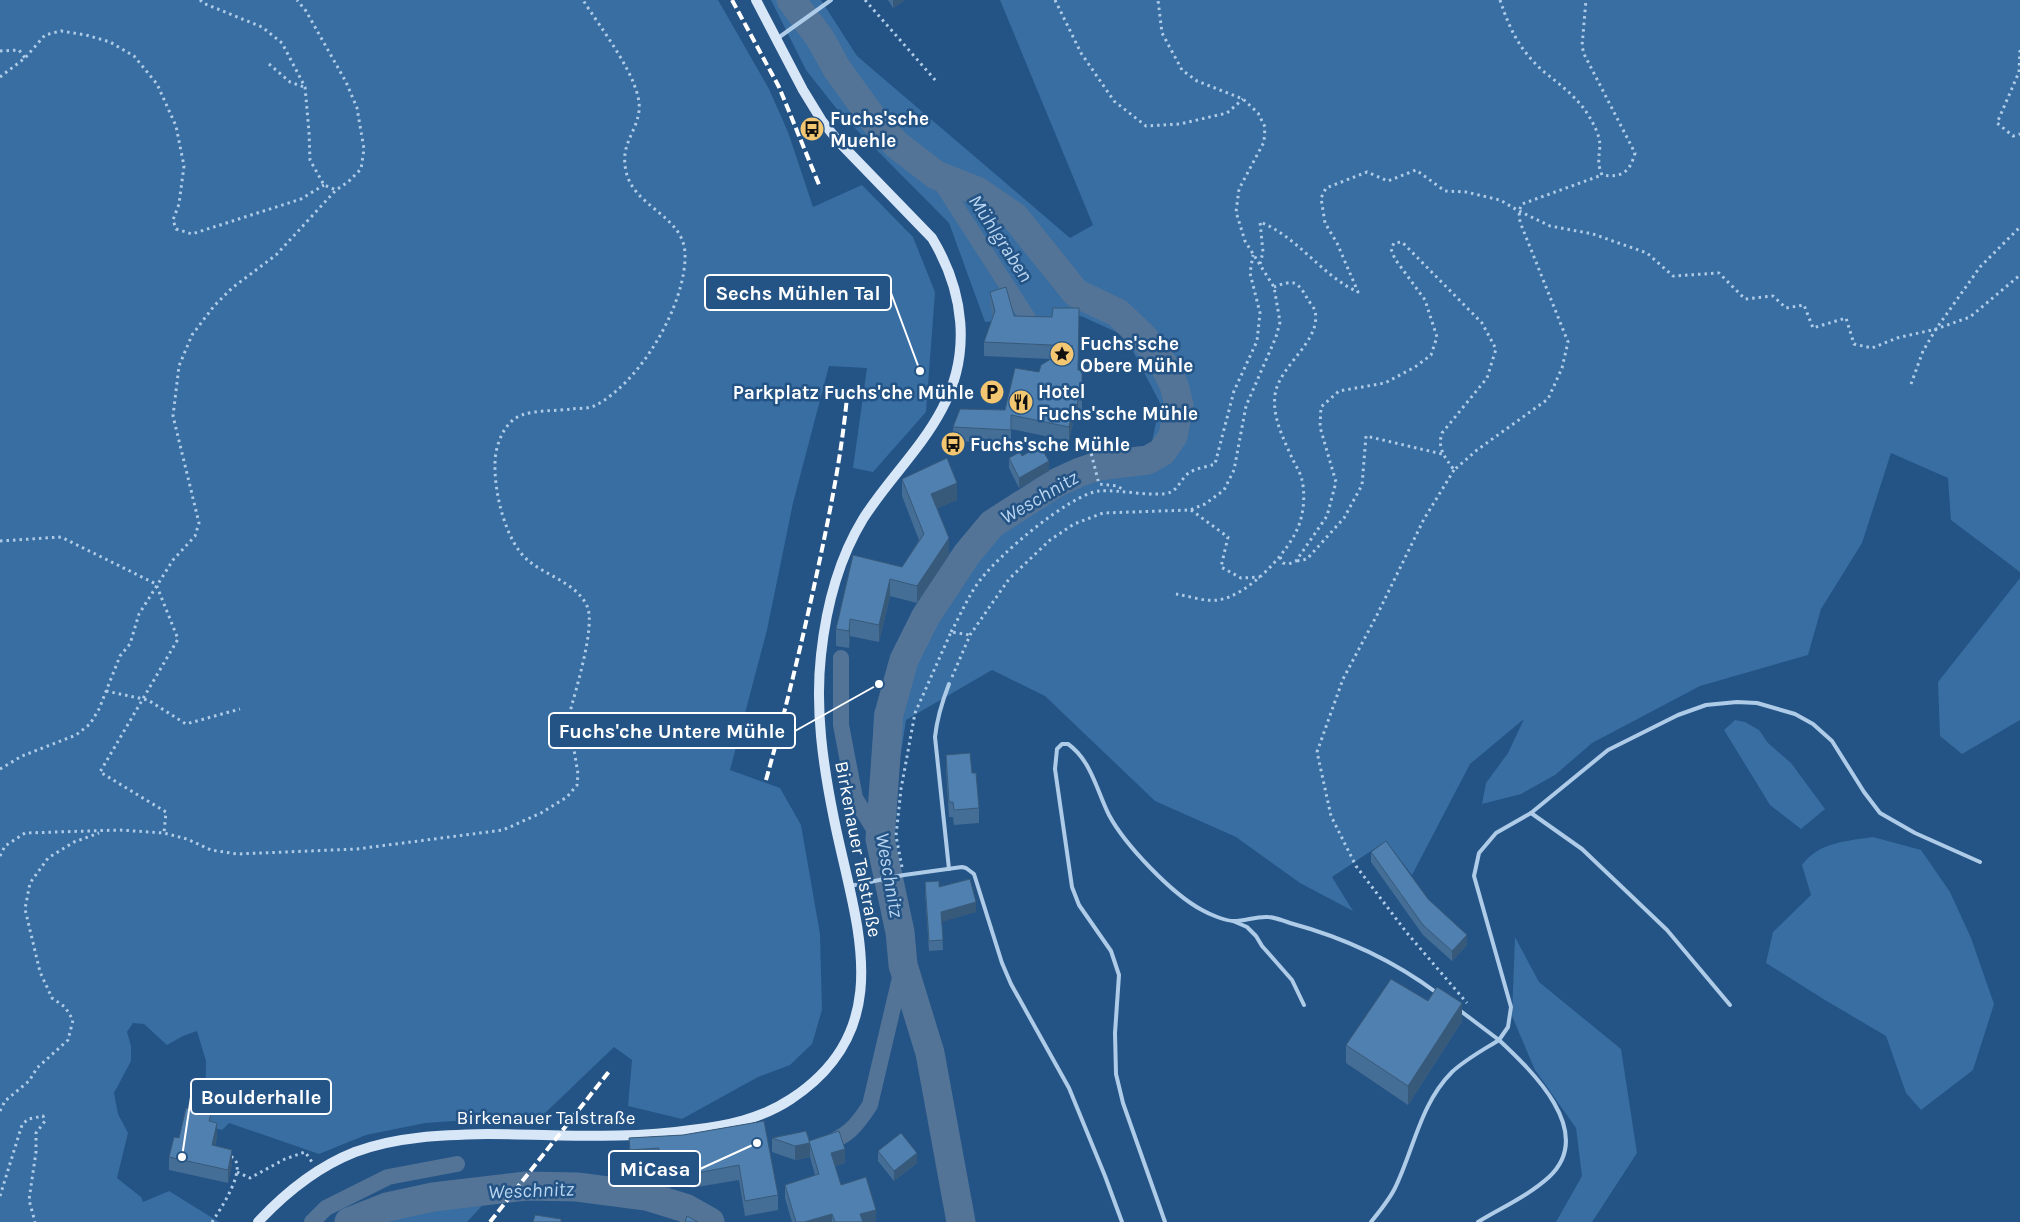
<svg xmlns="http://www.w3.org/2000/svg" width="2020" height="1222" viewBox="0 0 2020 1222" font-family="Karla,sans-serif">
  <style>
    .green { fill: #386ea2 }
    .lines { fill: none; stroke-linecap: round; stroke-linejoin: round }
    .canal { stroke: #537497; stroke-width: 16 }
    .river { stroke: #537497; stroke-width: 29 }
    .path { stroke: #aecbe8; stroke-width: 3; stroke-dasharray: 2.5 4; stroke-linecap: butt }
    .lane { stroke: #aecbe8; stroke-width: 4 }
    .secondary { stroke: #d8e7f7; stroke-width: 10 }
    .rail { stroke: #fff; stroke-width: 4; stroke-dasharray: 9 4; stroke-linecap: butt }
    .wall { fill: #456e96 }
    .shaded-wall { fill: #385a7a }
    .building { fill: #5080af; stroke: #385a7a }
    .labels { text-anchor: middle; stroke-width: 5; stroke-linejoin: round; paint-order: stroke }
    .poi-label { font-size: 19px; font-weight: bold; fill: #fff; stroke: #245385; text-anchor: start }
    .street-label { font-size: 19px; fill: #fff; stroke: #245385 }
    .water-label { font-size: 20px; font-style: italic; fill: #b9d5f0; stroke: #245385 }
    .leader { fill: none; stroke: #fff; stroke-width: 2 }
    .callout-dot { fill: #fff; stroke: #245385; stroke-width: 2 }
    .callout { fill: #245385; stroke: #fff; stroke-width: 2 }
    .callout-label { font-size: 20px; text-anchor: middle; font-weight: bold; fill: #fff }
  </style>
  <rect width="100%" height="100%" fill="#245385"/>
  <g class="green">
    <path d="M0,0H718L769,89L788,132L813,207L862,185L913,237L935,292L926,412L873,472L853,468L867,368L829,366L793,503L767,630L730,770L780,788L801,825L820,934L822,1010L812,1044L790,1065L758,1077L682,1119L628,1106L632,1060L614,1047L543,1115L425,1123L366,1135L319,1154L229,1123L222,1130L198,1124L205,1114L206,1061L197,1031L183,1036L167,1045L144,1024L133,1023L127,1032L131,1046V1061L114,1093L118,1114L128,1133L117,1178L141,1197L143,1202L169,1191L219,1222H0Z"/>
    <path d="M771,0H821L857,56L1070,238L1093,225L1000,0H2020V572L1951,520L1948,478L1891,453L1862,543L1821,609L1808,655L1700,686L1592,743L1555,775L1521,794L1482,804L1486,783L1508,753L1524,719L1470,764L1412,875L1386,841L1332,877L1353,911L1300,883L1236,837L1155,801L1045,696L992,670L906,720L889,833L871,775L874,713L923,600L986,526L1065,482L1150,451L1160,403L1125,336L1081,316L985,322L949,223L840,113L806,70Z"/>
    <path d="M2020,578V720L1962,754L1940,736L1938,682Z"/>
    <path d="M1735,720L1745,722L1759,730L1768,743L1791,763L1825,809L1801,829L1770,805L1724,730Z"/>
    <path d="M1873,837L1921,850L1950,892L1971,938L1994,1004L1973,1070L1921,1110L1906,1093L1886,1036L1825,1000L1766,963L1773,932L1811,895L1802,865C1819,842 1847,841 1873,837Z"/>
    <path d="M1515,937L1539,982L1621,1049L1637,1153L1592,1222H1556L1582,1176L1576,1128L1535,1070L1512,1016Z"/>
    <path d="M490,1197L467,1222H375C406,1208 456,1201 490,1197Z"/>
  </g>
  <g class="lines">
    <g class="canal">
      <path d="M936,175L1031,323"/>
      <path d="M841,658V725L855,798L880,839"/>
      <path d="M821,1146C847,1137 856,1127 870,1105L903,965"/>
      <path d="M312,1222L326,1208L388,1177L457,1164"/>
    </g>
    <g class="river">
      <path d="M791,0L820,38L837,69L876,123L897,145L936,175L977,191L1015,217L1076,293L1118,313L1144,338L1164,365L1174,385L1179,405L1173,436L1162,452L1148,460L1098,466L1080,472L1056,483L992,524L967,554L926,616L904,660L889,714L880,839L900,932L903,965L930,1053L961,1222"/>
      <path d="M349,1222L387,1207L433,1197L526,1186L577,1187L646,1196L685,1208L710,1222"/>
    </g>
    <g class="path">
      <path d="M200,0L203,3L262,27L282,43L305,87L309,132L310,160L324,185L336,190"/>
      <path d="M865,0L936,81"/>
      <path d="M1055,0L1081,53L1114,101L1146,126L1180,124L1227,113L1243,99"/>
      <path d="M1500,0C1510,30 1519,49 1543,71C1558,83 1573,94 1585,110C1590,117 1597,130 1599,138C1602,152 1595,159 1602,175C1622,178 1630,172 1635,153L1584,54L1582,46L1586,0"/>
      <path d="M2020,50L2019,72L1997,123L2013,136L2020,134"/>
      <path d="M0,51L19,50L25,58"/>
      <path d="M269,64L290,82L304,87"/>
      <path d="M0,77L25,58L45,35L61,31L86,35L110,42L134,56L157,84L176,126L184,166L179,204L173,220L176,229L192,234L301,199L324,185"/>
      <path d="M1260,264L1263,252L1260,222C1297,236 1322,276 1358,292L1337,243L1325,223L1321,198L1326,188L1367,172L1388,181L1416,170L1445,191L1466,192L1500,200L1519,211L1550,226L1593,234L1647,253L1673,276L1719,273L1745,299L1773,296L1786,308L1804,305L1813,328L1846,318L1854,344L1872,348L1897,338L1936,329L1970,317L2020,275"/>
      <path d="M1911,384L1923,351L1936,329L1980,267L2020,227"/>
      <path d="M1088,441L1099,484L1117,486L1124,490"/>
      <path d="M1454,470L1424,519L1377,615L1343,679L1317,752L1331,816L1356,866L1407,933L1467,1003"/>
      <path d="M1191,510L1228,537L1221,567L1241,578L1260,577"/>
      <path d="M0,541L61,537L156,584L178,639L100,772L166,812L164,833"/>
      <path d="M1280,557L1283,563L1289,564L1296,561L1327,516L1336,482L1320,427L1321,407L1339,391L1385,383L1415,367L1431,355L1437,337L1425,300L1395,259L1391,249L1394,243L1402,242L1482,323L1496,349L1487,378L1442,433C1437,449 1445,457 1454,470L1477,450L1548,399L1562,368L1568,342L1520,222L1519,211L1522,204L1602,175"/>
      <path d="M1297,561L1307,559L1344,518L1362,485L1366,436L1442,454"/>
      <path d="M1176,594C1189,596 1205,602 1218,600C1248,596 1291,551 1300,522C1304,509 1305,494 1302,480C1301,474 1296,466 1293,460C1284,440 1272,417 1275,395C1279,365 1322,341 1315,311C1314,307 1309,302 1307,298C1297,280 1293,280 1274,287"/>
      <path d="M951,632C961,614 969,594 981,579C1000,554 1069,495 1099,491C1117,489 1158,498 1171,492C1179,488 1182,477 1189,473C1196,468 1207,467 1215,464L1234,391L1257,341L1260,313L1250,273L1253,255"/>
      <path d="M952,677L970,635L1009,579L1050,540L1074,524L1103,513L1190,510L1205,504L1224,490L1234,470L1246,406L1276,337L1280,322L1274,287L1245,241L1236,212L1239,189L1264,142L1265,127L1258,113L1243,99L1197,81L1182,70L1162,33L1158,0"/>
      <path d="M106,691L148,700L186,724L240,709"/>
      <path d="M0,769L22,756L76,735L90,724L99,709L120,656L130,644L139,614L173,560L195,536L199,523L173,416L179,366L192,335L214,306L232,288L276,255L336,190L348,182L361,169L364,149L357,108L346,82L306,11L297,0"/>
      <path d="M0,856L5,846L25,833L120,830L164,833L187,839L211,850L237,854L357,849L503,830L541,813L567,797L577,785L578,774L570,725V712C576,689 596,625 587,606C577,584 548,576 530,562C506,544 494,493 495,463C495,446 504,421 522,415C535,410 557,411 571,409C578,408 587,409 594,406C640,384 687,303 685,253C683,215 633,207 626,171C620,144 636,134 639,111C643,81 599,26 583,0"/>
      <path d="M902,867L896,836L901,789L915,713L951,632L970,635"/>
      <path d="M0,1111L5,1101L29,1081L37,1068L68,1040L73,1020L65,1007L52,998L40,972L25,909L30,883L48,858L74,842L99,833"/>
      <path d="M237,1172L250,1178L285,1159L305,1152L312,1162"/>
      <path d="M0,1196L22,1125L28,1119L43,1116L45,1121L36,1133V1152L29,1200L35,1222"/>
      <path d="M212,1222C220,1210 251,1164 230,1156"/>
    </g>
    <g class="lane">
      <path d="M778,38L831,0"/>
      <path d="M1531,813L1582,849L1667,930L1730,1005"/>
      <path d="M949,869L935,737C937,718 942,702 949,684"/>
      <path d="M850,886L904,875L962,867L966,868L974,874L1002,963L1011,984L1069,1088L1105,1176L1122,1222"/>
      <path d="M1233,921L1247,927L1256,936L1262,946L1292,980L1304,1005"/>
      <path d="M1458,1009L1499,1040L1508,1027L1511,1007L1474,876L1479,853L1496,833L1531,813L1608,750L1678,715L1706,705L1737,702L1757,703L1795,714L1813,724L1832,741L1864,792L1880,813L1915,833L1980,862"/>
      <path d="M1165,1222L1123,1103L1116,1074L1115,1033L1119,975L1111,951L1079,905L1072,887L1055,769L1057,749L1062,744H1068C1091,760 1097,791 1109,815C1125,845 1172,894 1202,910C1209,914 1225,921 1234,921C1245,921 1257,916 1268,917C1275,917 1283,921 1290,923C1342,937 1394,961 1437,993"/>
      <path d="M1371,1222C1380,1211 1389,1200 1395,1188C1414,1149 1420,1104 1452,1072C1466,1059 1483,1050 1499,1040C1531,1070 1597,1132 1549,1177C1528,1196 1501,1208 1478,1222"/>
    </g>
    <path class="secondary" d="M258,1222C285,1193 317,1167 355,1152C397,1136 444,1135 488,1134C555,1134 625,1140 691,1130C726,1126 761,1119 791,1099C900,1027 855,923 834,819C823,765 815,710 821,655C826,608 838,560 863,519C887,481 921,449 942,409C972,353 964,291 932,238L838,141L822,121L803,90L756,0"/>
    <g class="rail">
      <path d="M732,0L779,87L820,187"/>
      <path d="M766,780C787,705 805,630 821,554C832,502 842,450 847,397"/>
      <path d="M490,1222L611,1069"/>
    </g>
  </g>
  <g class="wall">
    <path d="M888,0H905L893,8Z"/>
    <path d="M990,292L1014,316L1052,317L1079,308L1078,370H1082V414H1078L1077,419L1074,418L1069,441L1011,429V444L953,441V427L1005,410L1051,359L984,356V342L993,318L990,306Z"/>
    <path d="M1022,456L1049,471L1019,488L1009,468V458Z"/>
    <path d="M902,479L957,500L937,508L949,555L917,603L890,596L879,642L850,636L849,648L836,646V629L902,567L919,540L902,496Z"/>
    <path d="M946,755L972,773L979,808V823L954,825L953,817H949L946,770Z"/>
    <path d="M1371,852L1428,899L1467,945L1452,961L1423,935L1371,862Z"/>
    <path d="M925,882L939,887L976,912L942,921L943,950L929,951L925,892Z"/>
    <path d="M1462,1021L1408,1105L1346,1063V1045Z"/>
    <path d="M764,1121L778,1195V1210L745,1216L739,1180L691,1188L690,1184L667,1188L665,1172H659V1163L630,1164L629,1138L683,1135Z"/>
    <path d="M211,1122L217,1136L215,1146L232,1163L228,1183L169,1170V1157L179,1138Z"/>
    <path d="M772,1138L809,1141L845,1163L835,1166L841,1185L876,1222H792L785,1198V1185L815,1175L810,1157L795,1160L772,1152Z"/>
    <path d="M878,1151L917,1163L894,1181L878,1161Z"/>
  </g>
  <g class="shaded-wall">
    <path d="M893,0H905L893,8Z"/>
    <path d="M1078,400V414L1077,419V405Z"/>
    <path d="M1074,404V418L1069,441V427Z"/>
    <path d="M1049,461V471L1019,488V478Z"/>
    <path d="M957,483V500L931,511V494Z"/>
    <path d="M949,538V555L917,603V586Z"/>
    <path d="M890,579V596L879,642V625Z"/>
    <path d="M850,619V636L849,648V631Z"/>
    <path d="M976,902V912L941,922V912Z"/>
    <path d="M1467,935V945L1452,961V951Z"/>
    <path d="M1462,1003V1021L1408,1105V1086Z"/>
    <path d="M217,1123V1136L212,1158V1145Z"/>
    <path d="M810,1143V1157L795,1160V1146Z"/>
    <path d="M845,1149V1163L831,1167V1153Z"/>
    <path d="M232,1150V1163L228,1183V1170Z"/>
    <path d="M917,1153V1163L894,1181V1171Z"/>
    <path d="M876,1210V1222H860V1214Z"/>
    <path d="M832,1214V1222H804Z"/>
  </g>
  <g class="building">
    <path d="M1006,287L1014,316L1052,317L1053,308H1079L1078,370H1082V400H1078L1077,405L1074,404L1069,427L1011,415V430L953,427L960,409L1005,410L1015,368L1039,372L1041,365L1073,346L984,342L995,311L990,292Z"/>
    <path d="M1040,446L1049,461L1019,478L1009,458L1020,452L1022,456Z"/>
    <path d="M947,458L957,483L931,494L949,538L917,586L890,579L879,625L850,619L849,631L836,629L853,555L902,567L924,534L902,479Z"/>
    <path d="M970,753L972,773H976L979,808L954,810L953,802H949L946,755Z"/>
    <path d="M1386,841L1428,899L1467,935L1452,951L1423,925L1371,852Z"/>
    <path d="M970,879L976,902L941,912L943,940L929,941L925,882L939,881V887Z"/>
    <path d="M1391,979L1428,1001L1437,987L1462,1003L1408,1086L1346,1045Z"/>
    <path d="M186,1108L211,1114L209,1121L217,1123L212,1145L232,1150L228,1170L169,1157L174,1137L179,1138Z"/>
    <path d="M764,1121L778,1195L745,1201L739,1165L691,1174L690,1169L667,1173L665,1157L659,1158V1148L630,1150L629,1138L683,1135Z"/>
    <path d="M806,1131L810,1143L795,1146L772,1138Z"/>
    <path d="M839,1131L845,1149L831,1153L841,1185L866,1177L876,1210L860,1214L863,1222H835L832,1214L804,1222H796L785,1185L819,1174L809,1141Z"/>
    <path d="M901,1133L917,1153L894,1171L878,1151Z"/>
    <path d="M535,1215L561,1219V1222H533Z"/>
    <path d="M687,1216L698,1222H685Z"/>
  </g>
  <defs>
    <symbol id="bus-disc" viewBox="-11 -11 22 22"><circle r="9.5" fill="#f3c771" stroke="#245385"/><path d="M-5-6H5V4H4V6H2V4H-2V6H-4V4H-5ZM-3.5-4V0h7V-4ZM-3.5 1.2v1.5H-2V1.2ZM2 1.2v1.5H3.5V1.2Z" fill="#111"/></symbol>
    <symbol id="sight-disc" viewBox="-11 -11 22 22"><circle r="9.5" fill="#f3c771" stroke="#245385"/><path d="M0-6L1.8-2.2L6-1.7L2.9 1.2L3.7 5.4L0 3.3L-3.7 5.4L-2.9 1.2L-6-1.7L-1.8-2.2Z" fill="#111"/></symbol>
    <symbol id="parking-disc" viewBox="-11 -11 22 22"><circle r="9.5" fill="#f3c771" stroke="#245385"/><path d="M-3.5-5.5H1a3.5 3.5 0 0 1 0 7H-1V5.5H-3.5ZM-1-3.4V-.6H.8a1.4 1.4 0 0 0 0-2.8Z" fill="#111"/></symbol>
    <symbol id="restaurant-disc" viewBox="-11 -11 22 22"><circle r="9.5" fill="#f3c771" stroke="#245385"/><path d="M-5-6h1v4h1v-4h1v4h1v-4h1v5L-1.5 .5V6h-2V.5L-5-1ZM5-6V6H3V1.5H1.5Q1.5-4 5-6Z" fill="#111"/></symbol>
  </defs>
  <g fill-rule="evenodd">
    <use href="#bus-disc" x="798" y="115" width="28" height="28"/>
    <use href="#sight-disc" x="1048" y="340" width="28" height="28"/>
    <use href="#parking-disc" x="978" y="378" width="28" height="28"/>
    <use href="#restaurant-disc" x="1007" y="388" width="28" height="28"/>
    <use href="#bus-disc" x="939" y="430" width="28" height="28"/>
  </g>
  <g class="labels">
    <g class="poi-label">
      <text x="830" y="125">Fuchs'sche<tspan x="830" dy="22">Muehle</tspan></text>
      <text x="1080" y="350">Fuchs'sche<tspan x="1080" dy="22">Obere Mühle</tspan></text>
      <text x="1038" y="398">Hotel<tspan x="1038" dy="22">Fuchs'sche Mühle</tspan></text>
      <text x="974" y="399" text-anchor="end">Parkplatz Fuchs'che Mühle</text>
      <text x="970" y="451">Fuchs'sche Mühle</text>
    </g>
    <g class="street-label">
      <text transform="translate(859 849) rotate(79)" y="7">Birkenauer Talstraße</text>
      <text x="546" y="1124">Birkenauer Talstraße</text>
    </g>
    <g class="water-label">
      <text transform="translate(1001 238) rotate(57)" y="7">Mühlgraben</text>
      <text transform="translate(1039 497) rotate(-30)" y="7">Weschnitz</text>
      <text transform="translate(890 875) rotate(80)" y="7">Weschnitz</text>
      <text transform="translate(531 1190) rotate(-2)" y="7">Weschnitz</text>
    </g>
  </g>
  <path class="leader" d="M920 371L891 293M879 684L795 731M182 1157L191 1097M757 1143L700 1169"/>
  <g class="callout-dot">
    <circle cx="920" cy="371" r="5"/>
    <circle cx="879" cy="684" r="5"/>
    <circle cx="182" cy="1157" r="5"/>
    <circle cx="757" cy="1143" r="5"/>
  </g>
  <g class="callout">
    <rect x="705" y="275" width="186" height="35" rx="5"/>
    <rect x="549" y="713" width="246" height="35" rx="5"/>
    <rect x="191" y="1079" width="140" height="35" rx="5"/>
    <rect x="609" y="1151" width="91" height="35" rx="5"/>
  </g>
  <g class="callout-label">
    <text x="798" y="300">Sechs Mühlen Tal</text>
    <text x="672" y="738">Fuchs'che Untere Mühle</text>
    <text x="261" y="1104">Boulderhalle</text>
    <text x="655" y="1176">MiCasa</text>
  </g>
</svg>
